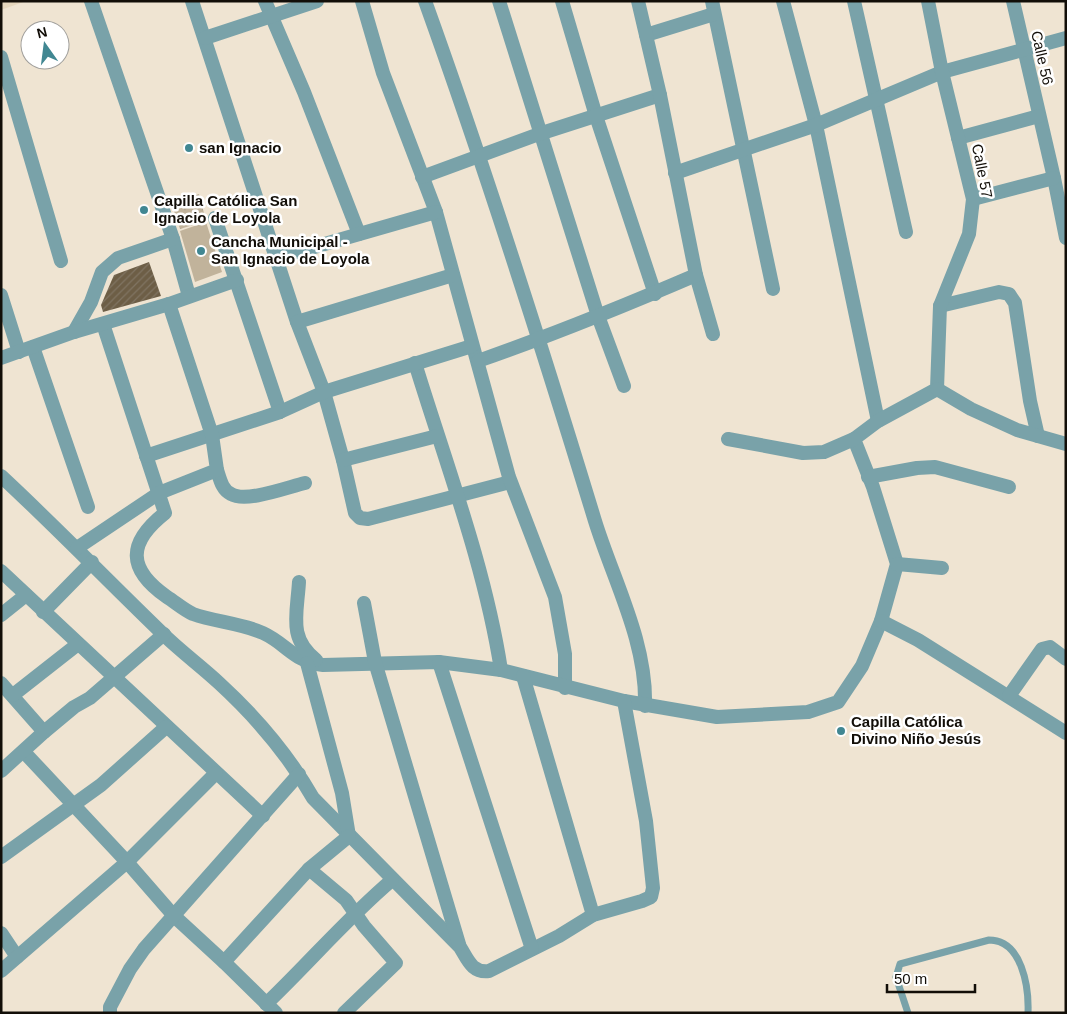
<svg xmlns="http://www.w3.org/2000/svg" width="1067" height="1014" viewBox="0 0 1067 1014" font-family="Arial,sans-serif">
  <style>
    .built { fill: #e6d7bd }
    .park { fill: url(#park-crowns) }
    .pitch { fill: #c1b39b }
    .building { fill: url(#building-hatch) }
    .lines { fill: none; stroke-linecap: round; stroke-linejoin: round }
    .lane { stroke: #79a2a9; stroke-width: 7 }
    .street { stroke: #79a2a9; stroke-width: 14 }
    .poi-dot { fill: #418792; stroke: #fff; stroke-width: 2 }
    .labels { text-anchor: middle; stroke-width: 5; stroke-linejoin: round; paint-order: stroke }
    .street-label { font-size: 15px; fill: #120e08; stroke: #fff }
    .poi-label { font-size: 15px; font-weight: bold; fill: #120e08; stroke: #fff; text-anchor: start }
  </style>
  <defs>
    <pattern id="park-crowns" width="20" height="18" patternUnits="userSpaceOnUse" patternTransform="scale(1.25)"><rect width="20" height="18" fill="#c1b39b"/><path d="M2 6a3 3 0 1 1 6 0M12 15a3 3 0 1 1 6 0" fill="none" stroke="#a59984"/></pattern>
    <pattern id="building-hatch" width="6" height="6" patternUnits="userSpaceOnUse" patternTransform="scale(1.25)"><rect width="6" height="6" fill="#6d5e46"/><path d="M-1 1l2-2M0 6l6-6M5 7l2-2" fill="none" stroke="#807462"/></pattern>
  </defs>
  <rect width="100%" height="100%" fill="#efe4d2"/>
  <path class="built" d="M1,1H26L1,10Z"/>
  <path class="park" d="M199,194L206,221L180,229L171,202Z"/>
  <path class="pitch" d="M206,222L222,272L195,282L180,231Z"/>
  <path class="building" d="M149,262L161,296L103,312L101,305L114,275Z"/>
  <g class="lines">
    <path class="lane" d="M908,1013L896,977L900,964L989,940C1022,940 1029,987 1028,1013"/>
    <g class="street">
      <path d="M91,1L173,239L189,296"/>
      <path d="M192,1L297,322L324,392L343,460L355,513L360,518L368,519L510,482"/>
      <path d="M265,1L304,92L359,234"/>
      <path d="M362,1L383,73L436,212L509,477L555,597L565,654V688"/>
      <path d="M425,1C487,173 542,347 595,521C614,582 647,642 645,706"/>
      <path d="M499,1L598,316L624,386"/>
      <path d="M562,1L596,116L655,294"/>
      <path d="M712,1L773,289"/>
      <path d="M783,1L816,125L878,421"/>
      <path d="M854,1L906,232"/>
      <path d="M1013,1L1054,178L1066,238"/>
      <path d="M646,35L714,14"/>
      <path d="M205,38L317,1"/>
      <path d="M1,57L61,261"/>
      <path d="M958,138L1039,116"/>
      <path d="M675,173L816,125L942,72L1066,38"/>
      <path d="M422,177L539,134L660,95"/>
      <path d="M973,199L1054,178"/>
      <path d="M215,218L280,412"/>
      <path d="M276,258L436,212"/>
      <path d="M696,275L713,334"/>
      <path d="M1,295L19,352"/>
      <path d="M940,306L999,292L1009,294L1015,303L1030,401L1038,436"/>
      <path d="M297,322L453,275"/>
      <path d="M103,324L165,513C127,543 127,569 167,597C175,602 184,610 193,614C215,622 241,623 263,633C287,644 294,662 323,665L439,662L501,670L624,701L717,717L808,712L838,702L862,666L881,621L897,564L873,487L854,439L878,421L937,389L940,306L969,234L973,199L942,72L928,1"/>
      <path d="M74,332L91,302L102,272L118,258L173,239"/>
      <path d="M33,347L88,507"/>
      <path d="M1,358L74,332L169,304L237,280"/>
      <path d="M478,361C552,335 624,306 696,275L660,95L638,1"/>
      <path d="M415,363C446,464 485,566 501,670"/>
      <path d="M937,389L971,409L1017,430L1066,444"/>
      <path d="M728,439L803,453L824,452L854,439"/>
      <path d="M146,456L280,412L324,392L472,346"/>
      <path d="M343,460L437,436"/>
      <path d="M217,470C220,479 222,490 231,494C246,503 288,487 305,483"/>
      <path d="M1,476C56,527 108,581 162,633C180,651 201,666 219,683C255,716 289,756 313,798L460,947C468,960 472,973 489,971L559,936L593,915L642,901L651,897L653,888L646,821L624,701"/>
      <path d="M868,477L917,468L935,467L1009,487"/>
      <path d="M77,548L159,493L217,470L212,435L169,304"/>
      <path d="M897,564L942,568"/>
      <path d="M1,571L263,816"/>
      <path d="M299,582C297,615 288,638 316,660"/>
      <path d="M364,603L375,662L459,944"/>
      <path d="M43,612L92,562"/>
      <path d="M1,615L26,595"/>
      <path d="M881,621L918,640L1066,733"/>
      <path d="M439,662L532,949"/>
      <path d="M307,663L342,793L349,836"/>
      <path d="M523,676L593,915"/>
      <path d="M1,683L44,732"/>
      <path d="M13,695L78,644"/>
      <path d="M1009,696L1042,649L1050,647L1066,659"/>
      <path d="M24,752L127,862L174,916L224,962L309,869L346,900L364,926L396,963L344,1013"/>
      <path d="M1,771L44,732L74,707L90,698L164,634"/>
      <path d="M1,857L101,785L166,727"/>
      <path d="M309,869L349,836"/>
      <path d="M1,933L17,957"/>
      <path d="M224,962L276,1013"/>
      <path d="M1,971L127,862L216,773"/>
      <path d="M266,1004C309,963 347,918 392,880"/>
      <path d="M110,1013V1007L130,969L144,949L299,774"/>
    </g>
  </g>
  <g class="poi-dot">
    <circle cx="189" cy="148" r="5"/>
    <circle cx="144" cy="210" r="5"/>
    <circle cx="201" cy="251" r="5"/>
    <circle cx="841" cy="731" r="5"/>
  </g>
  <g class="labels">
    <g class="street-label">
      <text transform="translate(1042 58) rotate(77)" y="5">Calle 56</text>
      <text transform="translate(982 171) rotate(79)" y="5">Calle 57</text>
    </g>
    <g class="poi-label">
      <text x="199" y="153">san Ignacio</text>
      <text x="154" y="206">Capilla Católica San<tspan x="154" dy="17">Ignacio de Loyola</tspan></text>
      <text x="211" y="247">Cancha Municipal -<tspan x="211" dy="17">San Ignacio de Loyola</tspan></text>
      <text x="851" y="727">Capilla Católica<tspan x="851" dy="17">Divino Niño Jesús</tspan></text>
    </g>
  </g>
  <rect width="1067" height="1014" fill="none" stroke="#120e08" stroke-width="5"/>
  <g transform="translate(45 45) rotate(346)"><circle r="24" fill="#ffffff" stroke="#a09f9c"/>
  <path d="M0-4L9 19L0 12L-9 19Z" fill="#418792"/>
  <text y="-8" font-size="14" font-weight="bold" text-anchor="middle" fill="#120e08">N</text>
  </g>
  <path d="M887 984v8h88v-8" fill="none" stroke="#120e08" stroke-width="2.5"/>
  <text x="894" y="984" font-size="15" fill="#120e08" stroke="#ffffff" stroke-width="4" paint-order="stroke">50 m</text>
</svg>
